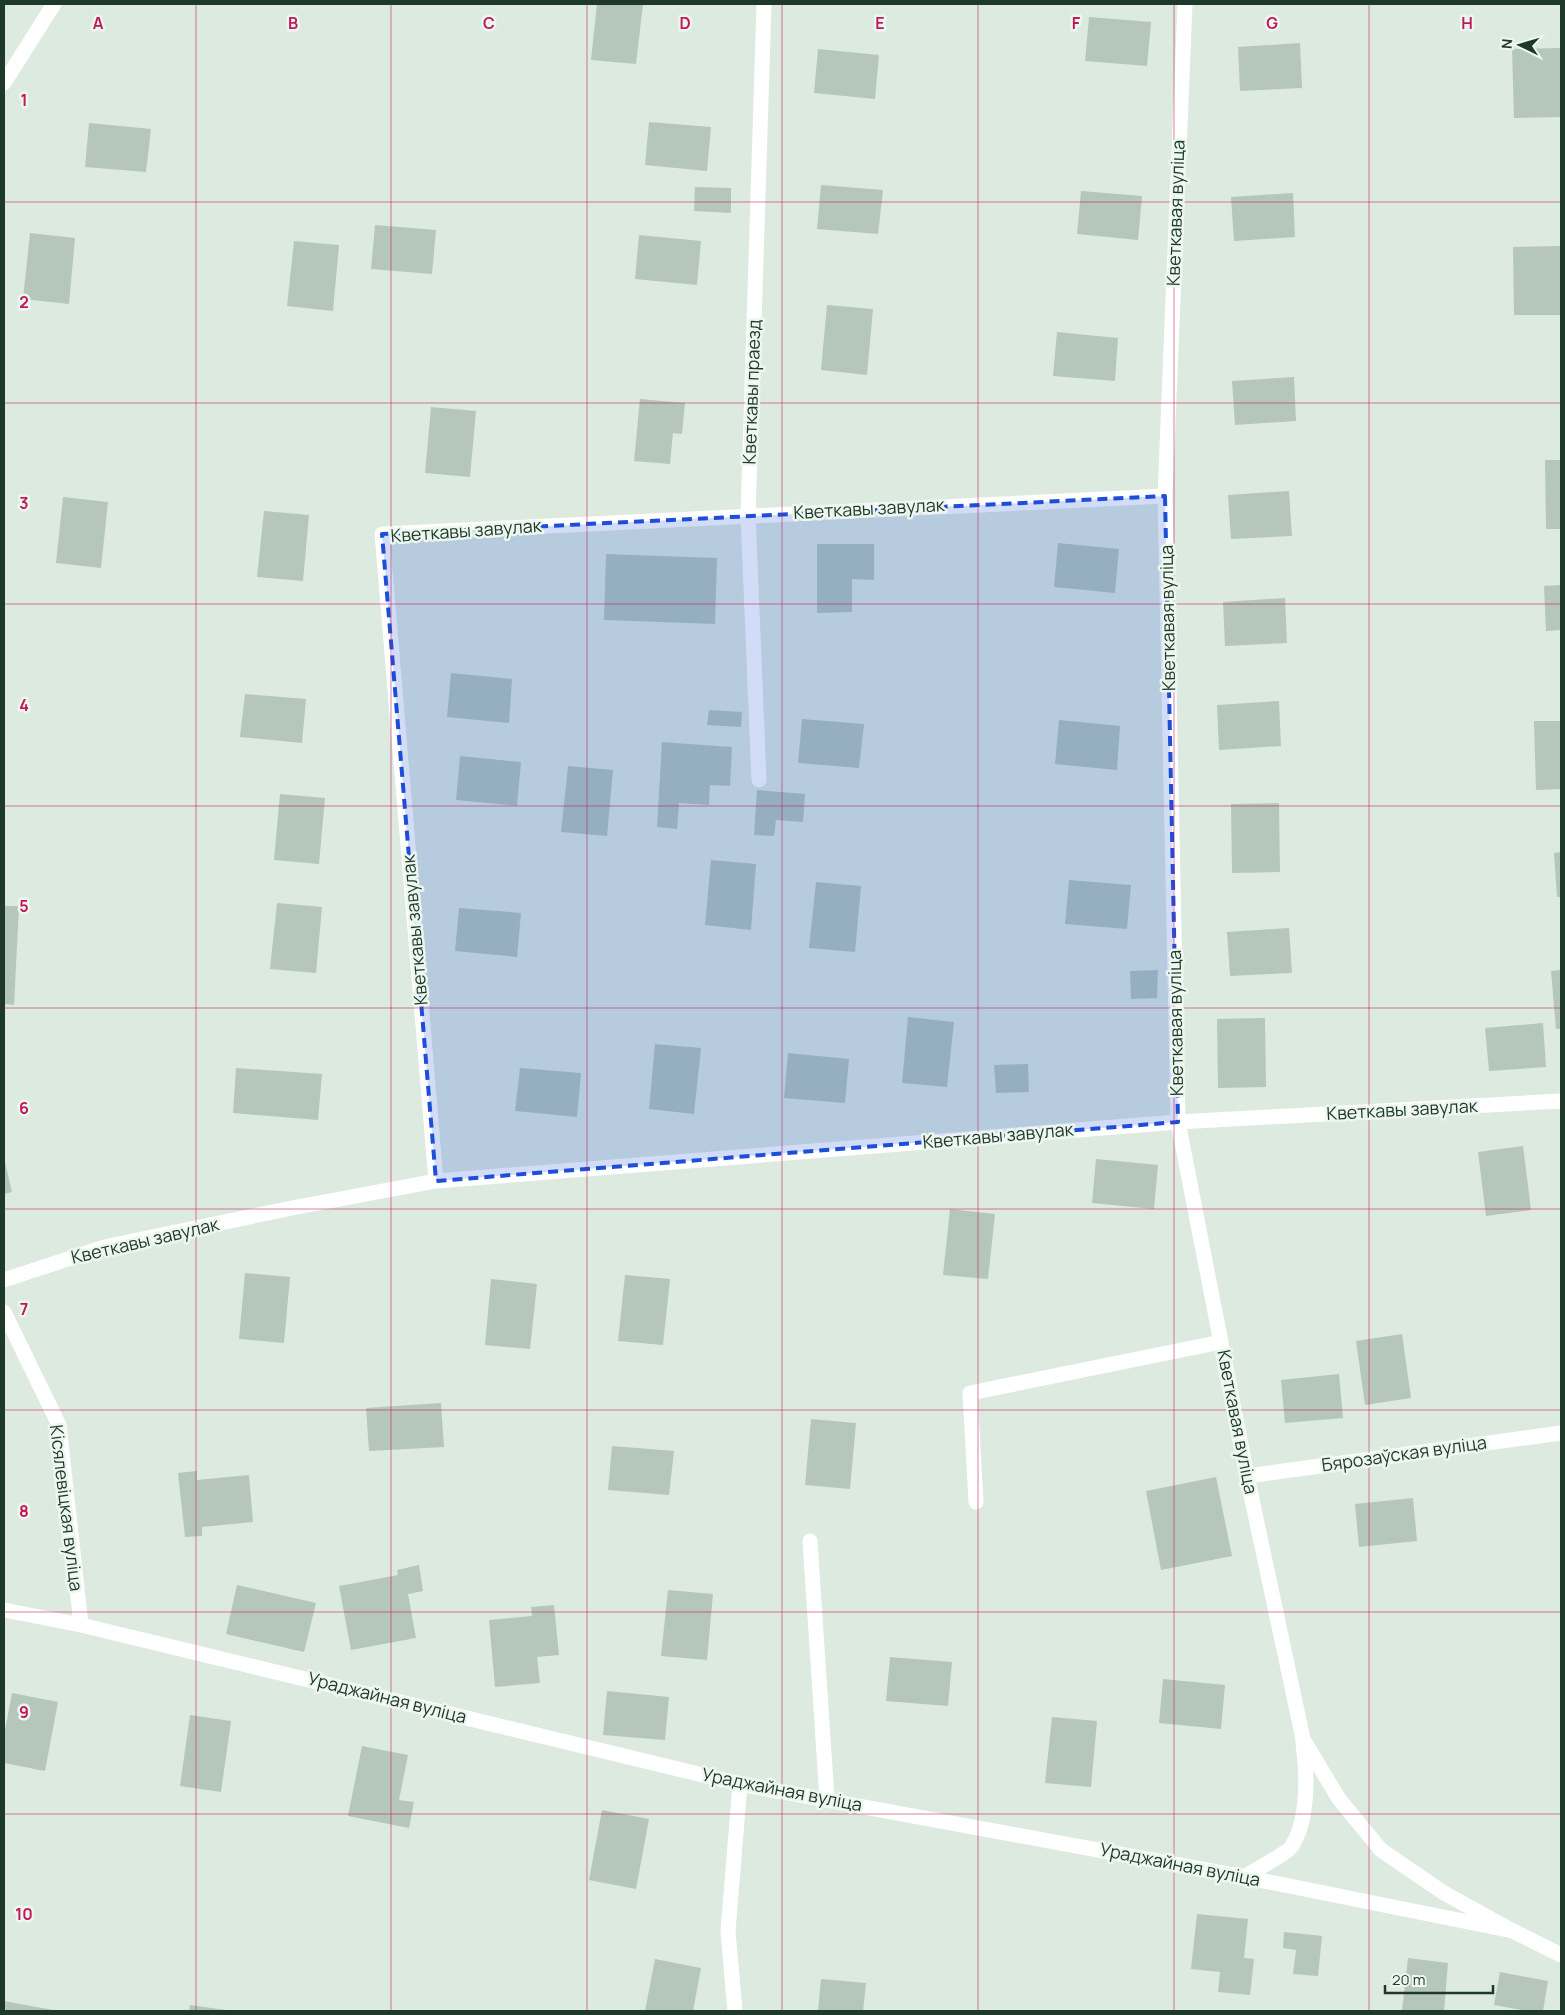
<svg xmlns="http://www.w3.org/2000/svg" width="1565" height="2015" viewBox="0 0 1565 2015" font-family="Manrope,sans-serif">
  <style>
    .building { fill: #b5c7bb }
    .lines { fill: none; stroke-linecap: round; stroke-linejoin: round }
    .minor { stroke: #fff; stroke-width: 15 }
    .marked { fill: #1d4ed8; fill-opacity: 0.2; stroke: #1d4ed8; stroke-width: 4; stroke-dasharray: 10 6; stroke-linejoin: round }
    .grid { fill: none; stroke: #c2185b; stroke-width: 1; stroke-opacity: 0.55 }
    .labels { text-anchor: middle; stroke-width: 5; stroke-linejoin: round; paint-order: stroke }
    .street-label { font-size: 18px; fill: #1e392a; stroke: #edf6ef }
    .grid-label { font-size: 16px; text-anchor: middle; font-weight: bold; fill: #c2185b; stroke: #edf6ef; stroke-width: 5; stroke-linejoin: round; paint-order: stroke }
  </style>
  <rect width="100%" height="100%" fill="#ddeae0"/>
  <g class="building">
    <path d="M597,4H643L636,64L591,60Z"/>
    <path d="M1089,17L1151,22L1147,66L1085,61Z"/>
    <path d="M1300,43L1302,88L1240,91L1238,47Z"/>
    <path d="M1560,48L1561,117L1514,118L1512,49Z"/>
    <path d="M818,49L879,55L875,99L814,93Z"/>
    <path d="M649,122L711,127L707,171L645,165Z"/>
    <path d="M89,123L151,129L146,172L85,167Z"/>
    <path d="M821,185L883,190L878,234L817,229Z"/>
    <path d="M695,187L731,188V213L694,211Z"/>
    <path d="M1081,191L1142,196L1138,240L1077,234Z"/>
    <path d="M1293,193L1295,237L1234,241L1231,197Z"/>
    <path d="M375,225L436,230L432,274L371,269Z"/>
    <path d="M30,233L75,238L69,304L23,299Z"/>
    <path d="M639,235L701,241L697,285L635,279Z"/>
    <path d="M294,241L339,245L333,311L287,306Z"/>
    <path d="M1560,246L1561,315H1514L1513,247Z"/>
    <path d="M827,305L873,309L867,375L821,370Z"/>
    <path d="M1057,332L1118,338L1115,381L1053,376Z"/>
    <path d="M1294,377L1296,421L1235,425L1232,381Z"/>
    <path d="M640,399L685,403L682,434L673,433L670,464L634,461Z"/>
    <path d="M431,407L476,411L470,477L425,473Z"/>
    <path d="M1545,460H1561V529H1546Z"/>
    <path d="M1289,491L1292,536L1231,539L1228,495Z"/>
    <path d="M63,497L108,502L101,568L56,563Z"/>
    <path d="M264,511L309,515L303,581L257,577Z"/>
    <path d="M1058,543L1119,549L1115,593L1054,587Z"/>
    <path d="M817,544H874V580L852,579V612L817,613Z"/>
    <path d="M606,554L717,558L715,624L604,620Z"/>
    <path d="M1561,585V630L1546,631L1544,586Z"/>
    <path d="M1285,598L1287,643L1225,646L1223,602Z"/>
    <path d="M451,673L512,679L509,723L447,717Z"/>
    <path d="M245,694L306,699L302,743L240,737Z"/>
    <path d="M1279,701L1281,746L1219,750L1217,705Z"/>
    <path d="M709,710L742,712L741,727L707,725Z"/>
    <path d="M802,719L864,724L859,768L798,763Z"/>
    <path d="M1059,720L1120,726L1117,770L1055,764Z"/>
    <path d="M1534,721H1561V789L1536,790Z"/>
    <path d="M662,742L732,747L730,786L710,785L709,805L679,803L677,829L657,827Z"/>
    <path d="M460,756L521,762L517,806L456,800Z"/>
    <path d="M568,766L613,770L607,836L561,832Z"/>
    <path d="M757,790L805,794L803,822L776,820L774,836L754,835Z"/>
    <path d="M280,794L325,798L319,864L274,860Z"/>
    <path d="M1279,803L1280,872L1232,873L1231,804Z"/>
    <path d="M1561,852V897H1557L1554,853Z"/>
    <path d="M711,860L756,864L751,930L705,925Z"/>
    <path d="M1069,880L1131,885L1127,929L1065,924Z"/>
    <path d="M816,882L861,886L855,952L809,948Z"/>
    <path d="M277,903L322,907L316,973L270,969Z"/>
    <path d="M4,906H19L14,1005L4,1004Z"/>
    <path d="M459,908L521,913L517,957L455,951Z"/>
    <path d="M1289,928L1292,973L1230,976L1227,932Z"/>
    <path d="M1158,970L1157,998L1131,999L1130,971Z"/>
    <path d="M1561,970V1029H1556L1551,971Z"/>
    <path d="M908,1017L954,1022L947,1087L902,1083Z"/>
    <path d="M1265,1018L1266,1087L1218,1088L1217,1019Z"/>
    <path d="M1543,1023L1546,1067L1489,1071L1485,1028Z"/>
    <path d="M655,1044L701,1048L694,1114L649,1109Z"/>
    <path d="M788,1053L849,1059L845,1103L784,1098Z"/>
    <path d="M1028,1064L1029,1092L996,1093L994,1065Z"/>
    <path d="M236,1068L322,1074L318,1120L233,1113Z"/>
    <path d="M520,1068L581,1073L577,1117L515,1111Z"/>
    <path d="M1523,1146L1531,1210L1486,1216L1478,1152Z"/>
    <path d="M4,1158L12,1192L4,1194Z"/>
    <path d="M1096,1159L1158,1165L1154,1209L1092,1203Z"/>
    <path d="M950,1209L995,1214L988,1279L943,1275Z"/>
    <path d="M245,1273L290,1277L284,1343L239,1339Z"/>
    <path d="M625,1275L670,1279L663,1345L618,1341Z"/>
    <path d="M491,1279L537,1284L530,1349L485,1345Z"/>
    <path d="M1402,1334L1411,1398L1365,1405L1356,1341Z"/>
    <path d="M1339,1374L1343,1418L1285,1423L1281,1380Z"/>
    <path d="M441,1403L444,1447L369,1451L366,1408Z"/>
    <path d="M811,1419L856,1423L850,1489L805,1485Z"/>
    <path d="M612,1446L674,1451L669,1495L608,1490Z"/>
    <path d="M197,1471V1480L249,1475L253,1522L202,1527V1536L185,1537L178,1473Z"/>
    <path d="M1216,1477L1232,1556L1161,1570L1146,1491Z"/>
    <path d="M1413,1498L1417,1541L1359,1547L1355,1504Z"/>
    <path d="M419,1565L423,1591L408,1594L416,1638L351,1650L339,1586L398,1575L397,1570Z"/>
    <path d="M237,1585L316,1603L304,1652L226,1634Z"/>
    <path d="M668,1590L713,1594L707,1660L661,1656Z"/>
    <path d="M554,1605L559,1655L537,1657L540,1683L495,1687L489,1620L532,1616L531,1607Z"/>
    <path d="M890,1657L952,1662L948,1706L886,1701Z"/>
    <path d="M1163,1679L1225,1685L1221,1729L1159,1723Z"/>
    <path d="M607,1691L669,1697L665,1740L603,1735Z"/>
    <path d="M12,1693L58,1702L45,1771L4,1763V1736Z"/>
    <path d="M190,1715L231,1721L221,1792L180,1786Z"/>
    <path d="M1052,1717L1097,1721L1091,1787L1045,1783Z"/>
    <path d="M362,1746L408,1755L399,1800L414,1802L409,1828L348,1816Z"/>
    <path d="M602,1810L649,1819L636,1889L589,1880Z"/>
    <path d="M1197,1914L1248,1919L1244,1958L1254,1959L1250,1995L1218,1992L1220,1972L1191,1969Z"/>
    <path d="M1284,1932L1322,1936L1318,1976L1293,1974L1296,1950L1283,1948Z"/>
    <path d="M1408,1958L1448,1963L1444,2011H1402Z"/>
    <path d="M655,1959L701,1968L693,2011H645Z"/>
    <path d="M1500,1972L1548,1981L1543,2011H1528L1494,2005Z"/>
    <path d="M821,1979L866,1983L863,2011H818Z"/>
    <path d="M4,2001L53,2010L52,2011H4Z"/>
    <path d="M190,2005L226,2010V2011H189Z"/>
  </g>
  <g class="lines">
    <g class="minor">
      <path d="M1185,4L1165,496L1178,1122L1247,1476L1303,1739L1339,1799L1381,1850L1444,1893L1513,1931"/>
      <path d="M4,83L54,4"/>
      <path d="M759,780L748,515L764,4"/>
      <path d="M436,1181L382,534L1165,496"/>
      <path d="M4,1280L104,1247L292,1208L436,1181L1178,1122L1561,1101"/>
      <path d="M4,1312L59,1425L81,1625"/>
      <path d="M1247,1476L1561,1433"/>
      <path d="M976,1502L970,1393L1221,1342"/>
      <path d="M810,1541L827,1799"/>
      <path d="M4,1610L81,1625L740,1784L1244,1877L1513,1931L1561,1955"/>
      <path d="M1244,1877C1253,1871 1288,1853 1292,1846C1309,1818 1307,1773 1303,1743"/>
      <path d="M735,2011L728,1931L740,1784"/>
    </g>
  </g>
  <path class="marked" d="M1165,496L1178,1122L436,1181L382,534Z"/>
  <path class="grid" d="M196,4V2011M391,4V2011M587,4V2011M782,4V2011M978,4V2011M1174,4V2011M1369,4V2011M4,202H1561M4,403H1561M4,604H1561M4,806H1561M4,1008H1561M4,1209H1561M4,1410H1561M4,1612H1561M4,1814H1561"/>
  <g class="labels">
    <g class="street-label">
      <text transform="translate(1176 213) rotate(-88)" y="6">Кветкавая вуліца</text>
      <text transform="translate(752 392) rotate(-88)" y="6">Кветкавы праезд</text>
      <text transform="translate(869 509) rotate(-3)" y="6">Кветкавы завулак</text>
      <text transform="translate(466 531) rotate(-4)" y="6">Кветкавы завулак</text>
      <text transform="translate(1168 618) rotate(-91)" y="6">Кветкавая вуліца</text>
      <text transform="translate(415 930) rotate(-95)" y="6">Кветкавы завулак</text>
      <text transform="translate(1176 1023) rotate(-91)" y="6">Кветкавая вуліца</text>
      <text transform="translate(1402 1110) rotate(-3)" y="6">Кветкавы завулак</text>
      <text transform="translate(998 1136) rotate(-5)" y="6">Кветкавы завулак</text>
      <text transform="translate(145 1241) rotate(-13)" y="6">Кветкавы завулак</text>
      <text transform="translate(1237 1422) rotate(79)" y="6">Кветкавая вуліца</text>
      <text transform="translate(1404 1454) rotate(-8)" y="6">Бярозаўская вуліца</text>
      <text transform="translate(66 1508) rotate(83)" y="6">Кісялевіцкая вуліца</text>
      <text transform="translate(387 1698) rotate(14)" y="6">Ураджайная вуліца</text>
      <text transform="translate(782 1790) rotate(11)" y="6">Ураджайная вуліца</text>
      <text transform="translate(1180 1865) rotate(11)" y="6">Ураджайная вуліца</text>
    </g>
  </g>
  <g class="grid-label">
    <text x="98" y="29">A</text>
    <text x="293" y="29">B</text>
    <text x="489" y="29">C</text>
    <text x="685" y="29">D</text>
    <text x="880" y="29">E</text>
    <text x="1076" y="29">F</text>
    <text x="1272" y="29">G</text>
    <text x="1467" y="29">H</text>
    <text x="24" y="106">1</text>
    <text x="24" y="308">2</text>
    <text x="24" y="509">3</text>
    <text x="24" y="711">4</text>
    <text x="24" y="912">5</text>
    <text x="24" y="1114">6</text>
    <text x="24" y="1315">7</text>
    <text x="24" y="1517">8</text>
    <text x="24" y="1718">9</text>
    <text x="24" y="1920">10</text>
  </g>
  <rect width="1565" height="2015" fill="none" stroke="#1e392a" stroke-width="10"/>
  <g transform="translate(1520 45) rotate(275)" stroke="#edf6ef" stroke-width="4" paint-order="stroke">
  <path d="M0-4L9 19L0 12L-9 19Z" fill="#1e392a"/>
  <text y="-8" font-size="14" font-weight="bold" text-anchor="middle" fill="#1e392a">N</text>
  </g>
  <path d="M1385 1985v8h108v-8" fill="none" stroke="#1e392a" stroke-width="2.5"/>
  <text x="1392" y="1985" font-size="15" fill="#1e392a" stroke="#edf6ef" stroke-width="4" paint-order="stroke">20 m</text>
</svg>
